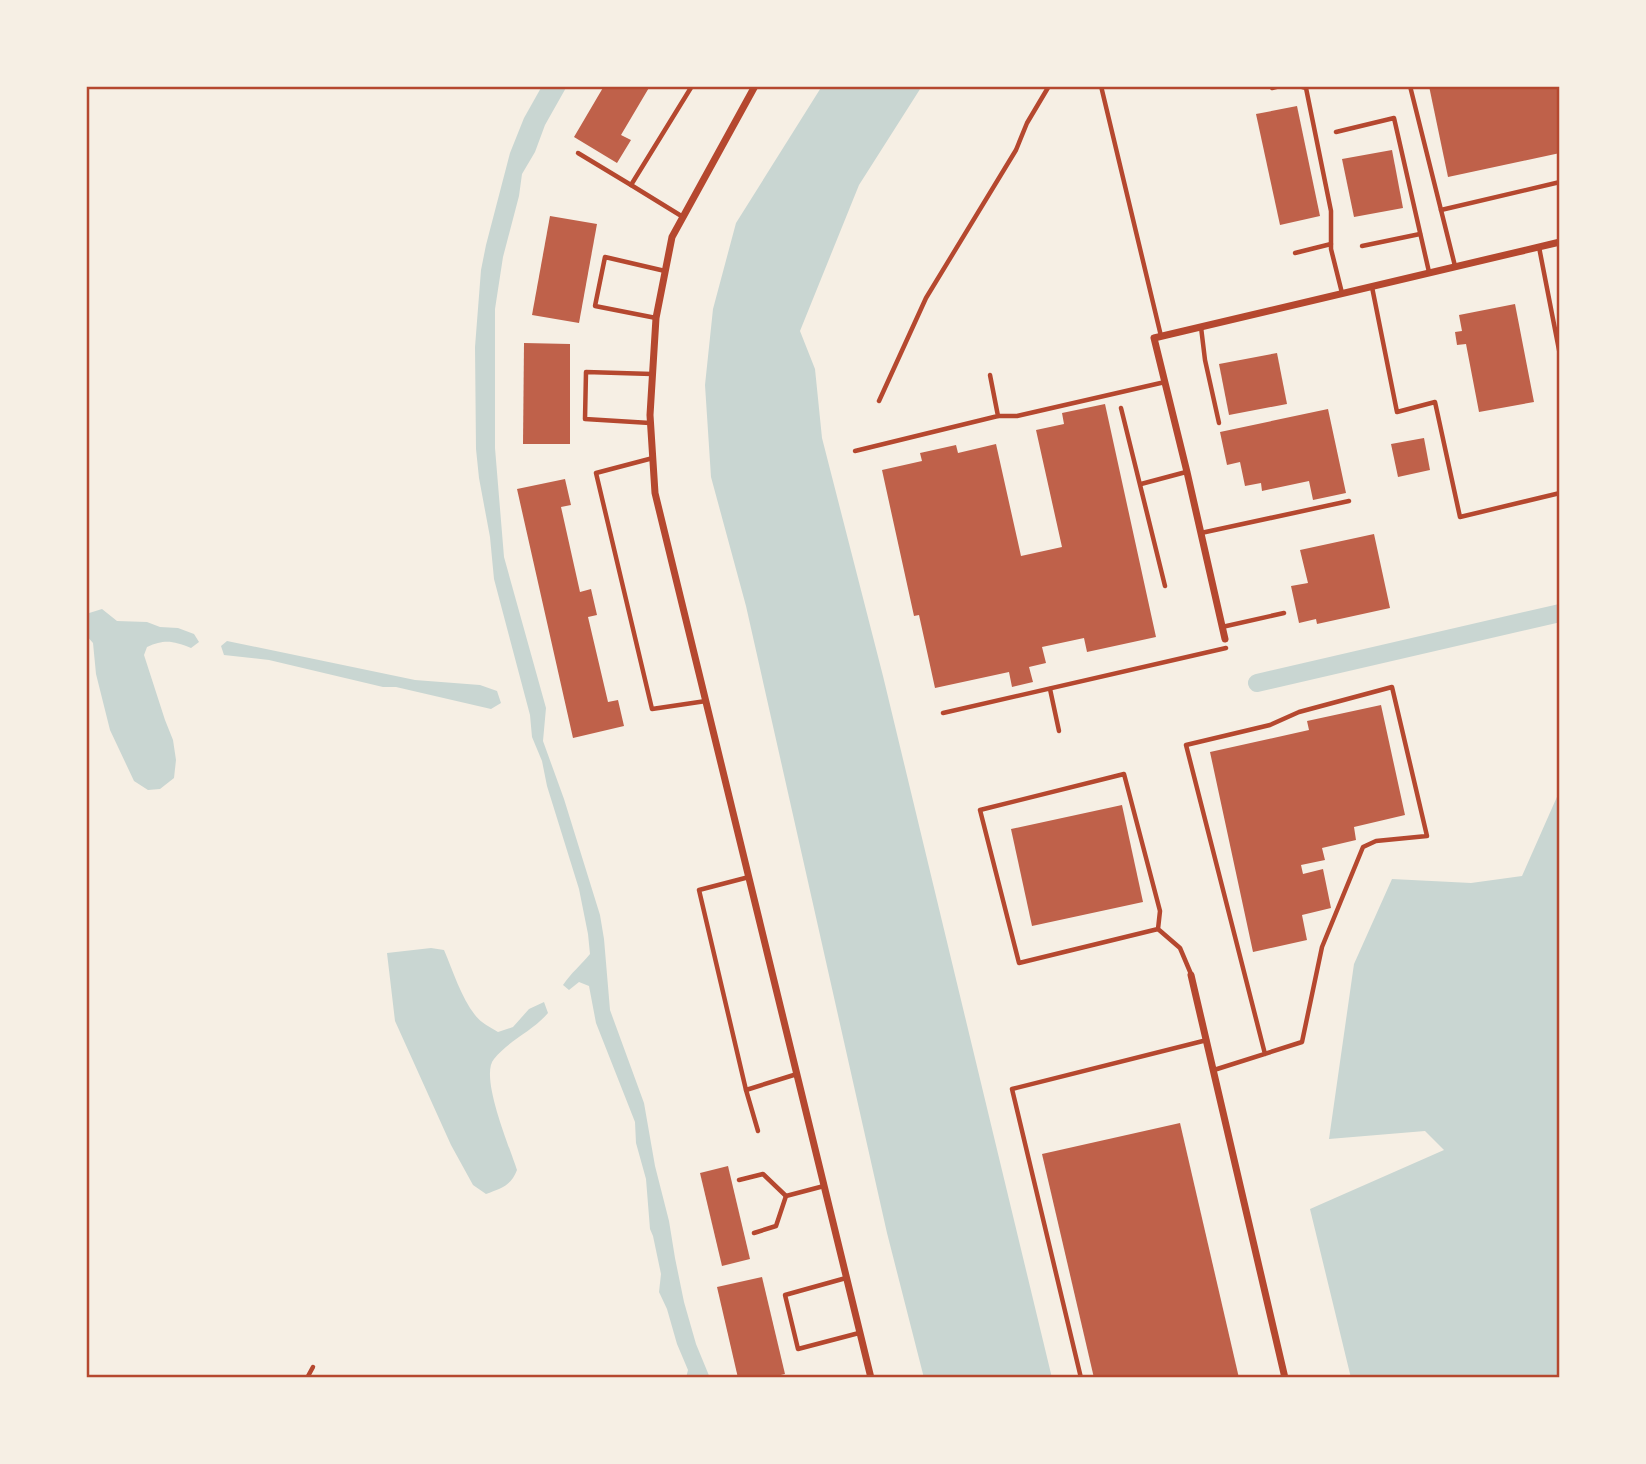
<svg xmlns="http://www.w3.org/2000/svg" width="1646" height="1464" viewBox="0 0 1646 1464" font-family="'DM Sans',sans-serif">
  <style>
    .water { fill: #c9d6d2 }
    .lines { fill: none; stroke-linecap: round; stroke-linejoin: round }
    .canal { stroke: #c9d6d2; stroke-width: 18 }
    .building { fill: #bf614a }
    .service { stroke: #b5482f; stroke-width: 4.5 }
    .minor { stroke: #b5482f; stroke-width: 7 }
    .neatline { fill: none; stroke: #b5482f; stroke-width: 2.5 }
  </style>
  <rect width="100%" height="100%" fill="#f6efe4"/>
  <g class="water">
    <path d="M542,86H567L545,125L535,152L522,174L519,196L503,257L495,309V448L504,557L546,708L543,741L564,799L600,915L604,939L610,1010L644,1103L655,1166L669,1221L675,1258L684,1302L696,1344L710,1378H686L688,1370L677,1344L667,1309L659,1292L661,1274L653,1236L650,1229L646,1179L636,1143L635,1122L596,1023L589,986L579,982L569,990L563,985C571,973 581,965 590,954L588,934L579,889L547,786L542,761L532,737L530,715L494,579L490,537L479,478L476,449L475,347L481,270L486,245L510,153L524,118Z"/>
    <path d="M822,86H922L859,185L800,331L815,369L822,438L883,676L1052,1378H924L887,1233L746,606L711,477L705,385L713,309L736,223Z"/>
    <path d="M102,609L117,621L147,622L160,627L178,628L194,634L199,642L191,648C173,641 165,639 147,647L144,655L165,720L173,740L176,760L174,778L160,789L148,790L134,781L110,730L96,674L93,643L86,635V614Z"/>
    <path d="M227,641L415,680L480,685L497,691L501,703L491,709L396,687H383L269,660L224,655L221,646Z"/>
    <path d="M1560,790V1378H1351L1310,1209L1444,1150L1425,1131L1329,1139L1354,964L1392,879L1471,883L1522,876Z"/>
    <path d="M431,948L444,950C453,971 461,997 475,1015C481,1023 490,1027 498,1032L513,1027L529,1009L544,1002L548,1013C533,1031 509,1040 494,1059C479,1076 510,1148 517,1170C511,1186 501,1188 486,1194L473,1185L451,1145L395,1021L387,953Z"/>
  </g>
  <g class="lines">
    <path class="canal" d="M1257,683L1560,613"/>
  </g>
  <g class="building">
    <path d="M604,86H650L621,135L631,140L617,163L574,137Z"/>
    <path d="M1429,86H1560V153L1448,177Z"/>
    <path d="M1297,106L1320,216L1280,225L1256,114Z"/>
    <path d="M1392,150L1403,208L1354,217L1342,159Z"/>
    <path d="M550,216L597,224L579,323L532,315Z"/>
    <path d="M1515,304L1534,402L1479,412L1466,344L1457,345L1455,332L1462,331L1459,315Z"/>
    <path d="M524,343L570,344V444H523Z"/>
    <path d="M1277,353L1287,404L1229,415L1219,364Z"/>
    <path d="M1105,404L1156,637L1087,652L1084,638L1042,647L1046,663L1029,667L1033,682L1012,687L1009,672L935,688L919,615L914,616L882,470L922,461L920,453L956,445L958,453L996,444L1021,556L1062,547L1036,430L1064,424L1062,413Z"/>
    <path d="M1328,409L1346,493L1313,500L1309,481L1262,491L1261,483L1245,486L1240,462L1227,465L1220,432Z"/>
    <path d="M1424,438L1430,470L1398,477L1391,444Z"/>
    <path d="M565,479L571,505L561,507L580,592L591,589L597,615L588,617L608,702L618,700L624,726L573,738L517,489Z"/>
    <path d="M1374,534L1390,608L1317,624L1316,619L1299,623L1291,586L1308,583L1300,550Z"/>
    <path d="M1381,705L1405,815L1354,827L1356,840L1322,848L1325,860L1301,865L1303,874L1323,869L1331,908L1302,915L1307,940L1253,952L1210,752L1309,730L1307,721Z"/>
    <path d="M1122,805L1143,902L1032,926L1011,829Z"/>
    <path d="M1180,1123L1239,1378H1094L1042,1154Z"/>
    <path d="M728,1166L750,1259L722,1266L700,1173Z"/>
    <path d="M762,1277L785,1374L768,1378H738L717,1287Z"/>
  </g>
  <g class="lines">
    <g class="service">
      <path d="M1101,86L1161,336"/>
      <path d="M1299,86L1306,88L1331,211V249L1342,293"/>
      <path d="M1410,86L1455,266"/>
      <path d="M1272,88L1280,86"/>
      <path d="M1336,132L1394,118L1429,272"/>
      <path d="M578,153L631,185"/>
      <path d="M1441,210L1560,182"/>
      <path d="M683,217L631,185L692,86"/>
      <path d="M1362,246L1420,234"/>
      <path d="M1539,247L1560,355"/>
      <path d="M1295,253L1331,244"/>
      <path d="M1372,287L1397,412L1435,402L1460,517L1560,493"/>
      <path d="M656,318L595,306L605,257L665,271"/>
      <path d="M1201,327L1205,360L1219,423"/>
      <path d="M879,401L926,298L1016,150L1027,123L1049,86"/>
      <path d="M1121,408L1165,586"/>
      <path d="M998,416H1017L1165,382"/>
      <path d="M650,423L585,419L586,372L652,374"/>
      <path d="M855,451L998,416L990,375"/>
      <path d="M653,458L596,473L652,709L706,701"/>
      <path d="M1141,484L1186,472"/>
      <path d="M1201,533L1349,501"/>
      <path d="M1222,627L1284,613"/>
      <path d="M1050,689L1059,731"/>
      <path d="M943,713L1226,648"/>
      <path d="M749,877L699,890L746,1090L797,1074"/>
      <path d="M1158,929L1160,911L1124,774L980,810L1019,963L1158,929L1180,948L1191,974"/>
      <path d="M1214,1070L1302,1042L1322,947L1363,847L1376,841L1427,836L1392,687L1299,712L1270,725L1186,745L1265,1054"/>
      <path d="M746,1090L758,1131"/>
      <path d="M739,1180L763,1174L786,1196"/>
      <path d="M754,1233L776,1226L786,1196L824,1186"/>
      <path d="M846,1278L785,1295L798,1349L859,1333"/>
      <path d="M307,1378L313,1367"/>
      <path d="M1081,1378L1012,1089L1207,1040"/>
    </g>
    <g class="minor">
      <path d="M755,86L672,237L656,318L650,415L655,493L871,1378"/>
      <path d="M1225,639L1187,472L1154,338L1560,242"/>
      <path d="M1191,975L1285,1378"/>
    </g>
  </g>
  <rect width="1646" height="1464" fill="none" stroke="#f6efe4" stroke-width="175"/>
  <rect x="88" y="88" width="1470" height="1288" class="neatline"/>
</svg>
